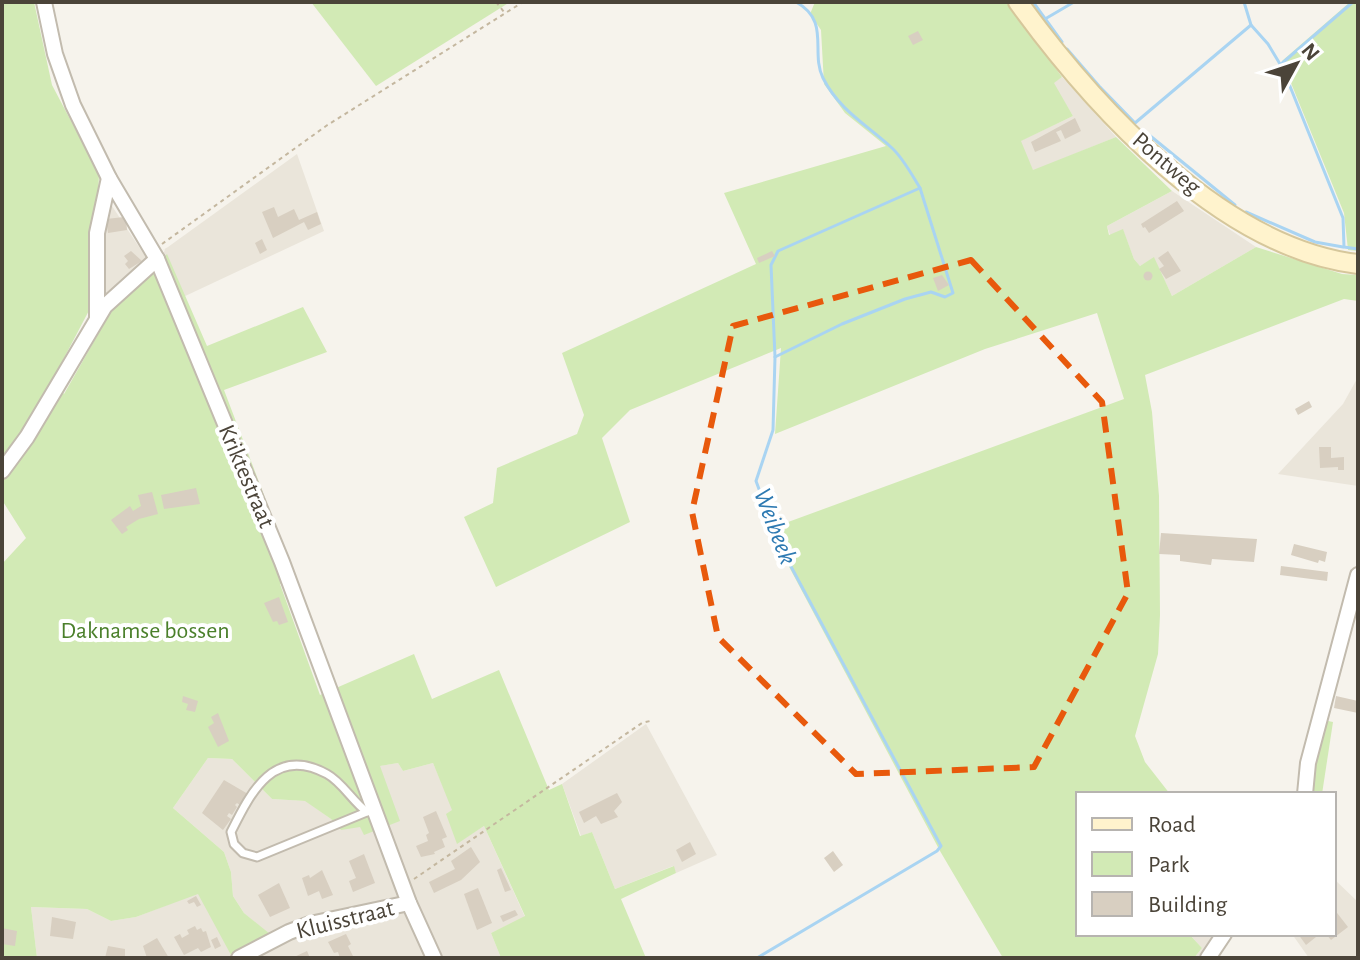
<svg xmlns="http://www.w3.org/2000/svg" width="1360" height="960" viewBox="0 0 1360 960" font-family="'Alegreya Sans',sans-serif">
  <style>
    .residential { fill: #eae5da }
    .green { fill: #d2eab5 }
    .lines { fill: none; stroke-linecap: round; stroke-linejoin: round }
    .stream { stroke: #a9d4f2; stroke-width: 3 }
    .building { fill: #d8cfc1 }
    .lane-casing { stroke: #c2bbae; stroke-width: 11 }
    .street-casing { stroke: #c2bbae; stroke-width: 18 }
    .secondary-casing { stroke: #d6c79b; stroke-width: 22 }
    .path { stroke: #c4b79f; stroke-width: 2; stroke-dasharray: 4 4; stroke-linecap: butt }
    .lane { stroke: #fff; stroke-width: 7 }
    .street { stroke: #fff; stroke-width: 14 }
    .secondary { stroke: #fff3cd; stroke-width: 18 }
    .marked { fill: none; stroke: #e8590c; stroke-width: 6; stroke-dasharray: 16 10; stroke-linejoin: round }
    .labels { text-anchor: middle; stroke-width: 8; stroke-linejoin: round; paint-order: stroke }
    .street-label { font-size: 24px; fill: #4b4439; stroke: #fff }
    .park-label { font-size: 24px; fill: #4a7f2a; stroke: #fff }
    .water-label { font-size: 26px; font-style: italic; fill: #2e7ab2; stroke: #fff }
  </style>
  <rect width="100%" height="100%" fill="#f6f3ec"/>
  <g class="residential">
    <path d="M1062,77L1116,137L1033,171L1020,141L1073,116L1053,83Z"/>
    <path d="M297,154L324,231L181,298L163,255L165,249L146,260L105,296L100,242L110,203L147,259L168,247Z"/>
    <path d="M1172,191L1256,247L1172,296L1154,258L1140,266L1134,259L1123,230L1110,235L1107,226Z"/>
    <path d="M1358,377V486L1278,474L1343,404Z"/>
    <path d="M646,724L717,855L676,873L673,866L615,889L592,832L581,836L562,784Z"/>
    <path d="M208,758L232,759L272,799L306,801L331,819L341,830L379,766L398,763L403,771L433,763L453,810L457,843L484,826L525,917L491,933L501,958H37L31,907L87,909L111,921L136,917L198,893L270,935L244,913L233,896L231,872L224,852L173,808Z"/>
    <path d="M1334,879L1358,902V958H1309L1292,934H1334Z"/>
    <path d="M1189,934H1234L1217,958H1194L1202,948Z"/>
  </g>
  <g class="green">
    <path d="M2,2H34L52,85L99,174L94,301L53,379L64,394L113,308L167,254L207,346L303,307L327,352L224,390L297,582L280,584L320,695L414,654L432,699L499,670L549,790L562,784L580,836L592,832L615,889L674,866L676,873L621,899L646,958H501L491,933L525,916L484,826L457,844L446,814L452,810L433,763L403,771L398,763L380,766L400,821L364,835L360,827L341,830L331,819L305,801L272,799L232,759L208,758L173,808L224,852L231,872L233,896L244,913L270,934L231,955L198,894L136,917L111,921L87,909L31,907L37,958H2V564L26,538L2,500Z"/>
    <path d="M311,2H510L376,86Z"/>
    <path d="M815,2H1007L1062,77L1054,83L1073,116L1021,141L1033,170L1116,137L1172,191L1107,226L1109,235L1123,229L1134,259L1140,266L1154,257L1172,296L1256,247L1342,274L1358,275V301L1344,299L1145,375L1152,412L1159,496L1160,615L1158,654L1135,736L1145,762L1170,794H1078V934H1189L1202,948L1194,958H1003L940,851L769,529L1124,399L1097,313L985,349L775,434L781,348L630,410L602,438L630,522L496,587L464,517L493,503L497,468L577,434L584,415L562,353L756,264L724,193L886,146L845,113L824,84L821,30L810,14Z"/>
    <path d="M1350,2H1358V251L1348,250L1344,213L1282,61Z"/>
    <path d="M1323,720L1333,722L1322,794H1310L1313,766Z"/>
  </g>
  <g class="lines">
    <g class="stream">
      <path d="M1033,2L1062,42"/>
      <path d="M1244,2L1251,25L1268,44L1283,69L1343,218L1344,247L1358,249"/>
      <path d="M1045,19L1074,2"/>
      <path d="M1067,49L1099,86L1135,123L1251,25"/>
      <path d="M1280,65L1353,2"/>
      <path d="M1143,130L1235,205"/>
      <path d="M1246,212L1315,242L1343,247"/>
      <path d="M775,357L842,324L905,299L931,292L945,297L953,293L920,188"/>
      <path d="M757,958L937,851L941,846L780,546L756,481L773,430L775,357L771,265L778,251L920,188C912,175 903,158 892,148C867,125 839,110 823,78C810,52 831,21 796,2"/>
    </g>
  </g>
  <g class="building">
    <path d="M918,31L923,40L913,45L908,36Z"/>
    <path d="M1075,118L1081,131L1065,139L1061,130L1056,132L1061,141L1035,152L1031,142Z"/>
    <path d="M1177,201L1184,211L1149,233L1145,227L1143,228L1141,224Z"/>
    <path d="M274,207L278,217L294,209L299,220L317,212L321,224L308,230L304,222L273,238L262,212Z"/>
    <path d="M124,217H126L127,230L108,233L106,219Z"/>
    <path d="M262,239L267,250L260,254L255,243Z"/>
    <path d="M131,251L142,261L129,269L125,264L128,261L124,256Z"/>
    <path d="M772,251L775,256L759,263L757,258Z"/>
    <path d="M1168,251L1181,271L1166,279L1159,269L1164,266L1158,258Z"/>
    <circle cx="1148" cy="276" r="4.5"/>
    <path d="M942,275L949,285L938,291L933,278Z"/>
    <path d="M1309,401L1312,407L1298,415L1295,409Z"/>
    <path d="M1319,447H1331V458L1344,457V470H1338V467L1320,468Z"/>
    <path d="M196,488L200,504L164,509L161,495Z"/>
    <path d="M152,492L158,514L139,519L126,527L128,530L122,534L111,520L130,506L133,511L141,506L138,495Z"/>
    <path d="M1161,533L1257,539L1254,562L1212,559L1211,565L1180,561V555L1159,554Z"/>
    <path d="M1294,544L1327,552L1325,562L1319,560L1318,563L1291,555Z"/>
    <path d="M1281,566L1328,572L1327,581L1280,575Z"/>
    <path d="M279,597L288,622L279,625L277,621L273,622L264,603Z"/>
    <path d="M183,696L198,701L195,712L186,710L188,704L182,702Z"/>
    <path d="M1336,696L1358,701V713L1334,708Z"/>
    <path d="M218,713L229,741L218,747L208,727L214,723L211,717Z"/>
    <path d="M224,780L248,794L240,805L237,803L235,805L237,807L232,815L229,813L227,816L231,819L223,830L202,813Z"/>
    <path d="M617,793L622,802L614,811L618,817L601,824L596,816L584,823L579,812Z"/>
    <path d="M436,811L447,837L442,839L445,847L434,852L435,854L421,857L416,846L428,841L426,835L429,833L423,817Z"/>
    <path d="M690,842L696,854L682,862L676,850Z"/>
    <path d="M471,847L480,862L461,880L434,893L429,882L455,869L451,861Z"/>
    <path d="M833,851L843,865L834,872L824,858Z"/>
    <path d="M364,854L375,883L353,892L349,881L356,878L349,861Z"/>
    <path d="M501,868L511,890L505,892L497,870Z"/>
    <path d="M322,870L333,895L322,899L319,891L308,896L302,878L309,875L310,878Z"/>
    <path d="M279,883L290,908L270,917L258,895Z"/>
    <path d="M478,888L492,923L477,930L464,894Z"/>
    <path d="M196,896L201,905L197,907L194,902L189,904L187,901Z"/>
    <path d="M1334,909L1348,927L1331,940L1326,934H1334Z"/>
    <path d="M515,910L518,915L503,922L500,916Z"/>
    <path d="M52,917L76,922L73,939L50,936Z"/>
    <path d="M195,926L197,930L201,928L203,932L206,931L211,947L201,952L198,948L184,955L174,937L180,934L182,938L189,934L187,930Z"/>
    <path d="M2,928L17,931L15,946L2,944Z"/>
    <path d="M346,934L351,944L348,946L354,958H340L338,952L334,953L328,942Z"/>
    <path d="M1298,934H1313L1316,937L1306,945Z"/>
    <path d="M217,937L221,946L215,949L211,940Z"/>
    <path d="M157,938L169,958H147L143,946Z"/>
    <path d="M108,946L125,949V958H105Z"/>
    <path d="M307,951L310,958H292Z"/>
  </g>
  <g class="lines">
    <defs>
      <path id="lane" d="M367,812C353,802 342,782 327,774C274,745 251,792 231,832L234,844L243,853L257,857L374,809"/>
      <g id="street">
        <path d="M44,2L55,54L73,105L109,178L157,259L282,562L409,903L434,958"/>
        <path d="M97,317V233L109,178"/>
        <path d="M2,471L27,437L105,306L157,259"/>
        <path d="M1305,794L1308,763L1358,575"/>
        <path d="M239,958L289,932L310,924L409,903"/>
        <path d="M1208,958L1224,934"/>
      </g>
      <path id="secondary" d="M1018,2C1094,107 1222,248 1358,264"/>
    </defs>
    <use href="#lane" class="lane-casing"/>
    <use href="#street" class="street-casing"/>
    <use href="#secondary" class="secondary-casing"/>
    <g class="path">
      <path d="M496,2L504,12"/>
      <path d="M162,244L326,126L523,2"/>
      <path d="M414,879L642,723L650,721"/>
    </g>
    <use href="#lane" class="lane"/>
    <use href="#street" class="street"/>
    <use href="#secondary" class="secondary"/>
  </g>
  <path class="marked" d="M971,260L1102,402L1128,593L1034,767L856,774L718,637L692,512L733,326Z"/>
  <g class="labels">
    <g class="street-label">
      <text transform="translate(1167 163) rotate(41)" y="8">Pontweg</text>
      <text transform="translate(247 476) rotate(67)" y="8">Kriktestraat</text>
      <text transform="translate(345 919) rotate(-14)" y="8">Kluisstraat</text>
    </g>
    <g class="park-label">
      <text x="145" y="638">Daknamse bossen</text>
    </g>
    <g class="water-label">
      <text transform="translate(776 526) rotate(69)" y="9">Weibeek</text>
    </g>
  </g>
  <rect width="1360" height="960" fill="none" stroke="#4b4439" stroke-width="8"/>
  <rect x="1076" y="792" width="260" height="144" fill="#ffffff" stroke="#b7b4b0" stroke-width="2"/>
  <rect x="1092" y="818" width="40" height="12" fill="#fff3cd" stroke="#b7b4b0" stroke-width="2"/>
  <text x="1148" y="832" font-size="24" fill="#4b4439">Road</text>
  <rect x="1092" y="852" width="40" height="24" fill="#d2eab5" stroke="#b7b4b0" stroke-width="2"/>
  <text x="1148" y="872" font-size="24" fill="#4b4439">Park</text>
  <rect x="1092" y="892" width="40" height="24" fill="#d8cfc1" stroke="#b7b4b0" stroke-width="2"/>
  <text x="1148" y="912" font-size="24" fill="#4b4439">Building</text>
  <g transform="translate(1296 64) rotate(50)" stroke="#ffffff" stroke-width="6" paint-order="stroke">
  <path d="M0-6L14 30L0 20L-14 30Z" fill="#4b4439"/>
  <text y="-12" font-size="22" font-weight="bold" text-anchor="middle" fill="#4b4439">N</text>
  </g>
</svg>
